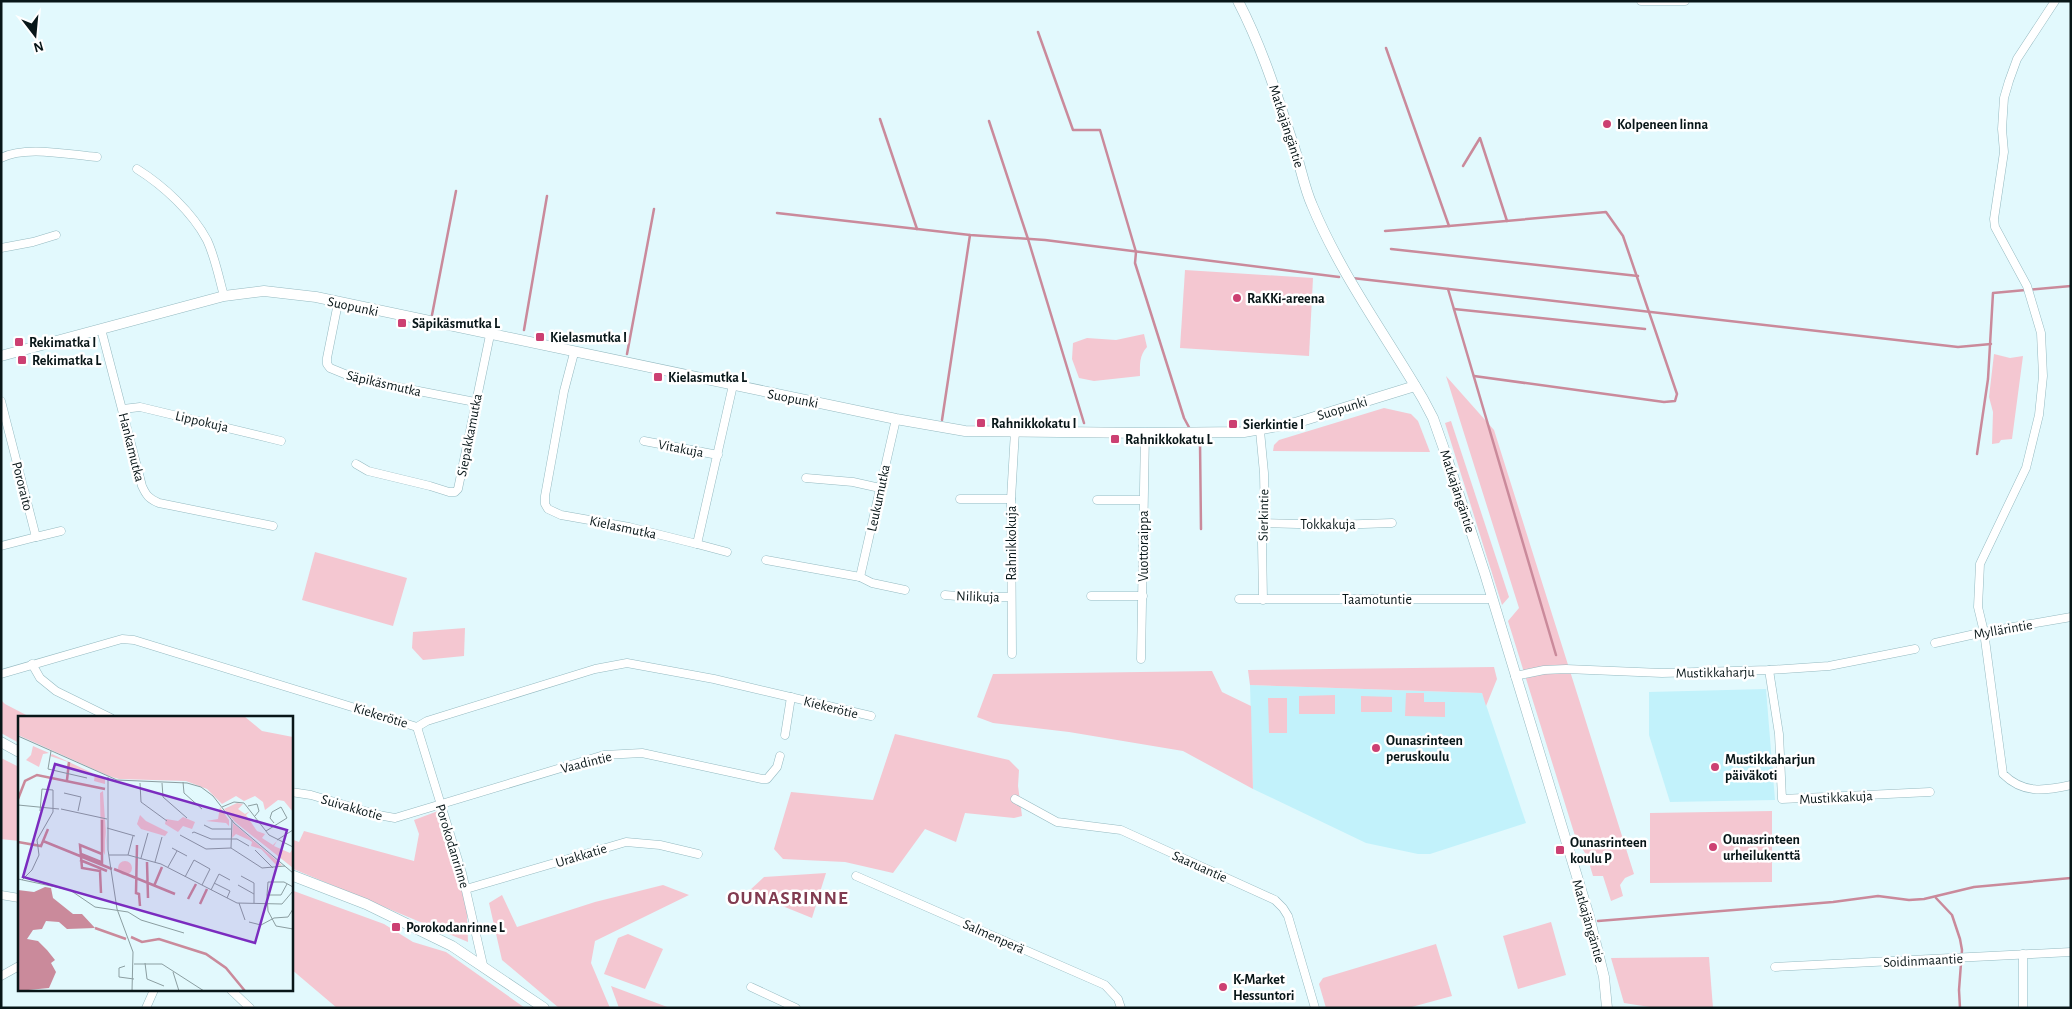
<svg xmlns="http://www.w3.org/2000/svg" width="2072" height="1009" viewBox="0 0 2072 1009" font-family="'Alegreya Sans',sans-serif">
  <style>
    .built { fill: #c2f2fb }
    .green { fill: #f4c7d1 }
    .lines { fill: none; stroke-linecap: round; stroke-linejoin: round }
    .stream { stroke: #ca8a9b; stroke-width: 2.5 }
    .minor-casing { stroke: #95bac1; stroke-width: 9 }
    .tertiary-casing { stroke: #95bac1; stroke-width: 11 }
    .minor { stroke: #fff; stroke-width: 8 }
    .tertiary { stroke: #fff; stroke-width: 10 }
    .poi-dot { fill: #cc4072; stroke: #fff; stroke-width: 2 }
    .labels { text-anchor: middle; stroke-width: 5; stroke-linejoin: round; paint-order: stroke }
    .poi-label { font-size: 14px; font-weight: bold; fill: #081618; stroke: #fff; text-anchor: start }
    .street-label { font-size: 14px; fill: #081618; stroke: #fff }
    .district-label { font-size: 19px; font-weight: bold; letter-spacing: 1px; fill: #813b50; stroke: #fff }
    .inset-river { fill: none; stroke: #ca8a9b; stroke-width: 2.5 }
    .inset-road { fill: none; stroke: #8b9ea1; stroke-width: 1 }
    .view { fill: #7b2cbf; fill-opacity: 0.15; stroke: #7b2cbf; stroke-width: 2.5 }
    .inset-edge { fill: none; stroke: #081618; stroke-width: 2.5 }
  </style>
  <rect width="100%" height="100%" fill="#e2f9fd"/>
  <g class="built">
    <path d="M1250,685L1482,693L1526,823L1430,854H1418L1366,843L1253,789Z"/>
    <path d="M1766,689L1775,800L1670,802L1649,735V692Z"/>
  </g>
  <g class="green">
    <path d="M1185,270L1313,278L1309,356L1180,348Z"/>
    <path d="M1144,334L1147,347C1139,356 1140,364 1140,376L1094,381L1079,378L1072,359L1073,343L1087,338L1116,340Z"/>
    <path d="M1994,354L2010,358L2023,356L2012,439L2001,440L1999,443L1992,444L1993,412L1989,397Z"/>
    <path d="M1446,376L1494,430L1634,874L1625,878L1620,885L1623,896L1611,901L1603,876H1593L1587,856L1576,839L1508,621L1519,608Z"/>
    <path d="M1384,408L1411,414L1418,421L1430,452L1273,451L1274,445L1279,440Z"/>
    <path d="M1451,421L1509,597L1502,605L1445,423Z"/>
    <path d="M315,552L407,578L393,626L302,600Z"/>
    <path d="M465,628L464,656L423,660L412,648L413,632Z"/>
    <path d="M1494,667L1497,679L1486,706L1482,693L1250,685L1248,670Z"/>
    <path d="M1212,671L1222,692L1251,706L1253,789L1183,751L1069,732L993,723L977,717L993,674Z"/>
    <path d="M1406,693H1424V702H1445V717L1405,716Z"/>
    <path d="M1335,695V714H1299V696Z"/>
    <path d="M1361,696L1392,697V712H1361Z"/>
    <path d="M1268,698H1287V733H1269Z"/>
    <path d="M1,700L5,704L32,718H19V743L1,733Z"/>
    <path d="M895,734L1009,760L1019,770L1018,786L1022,816L1014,818L965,813L956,842L925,829L893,873L845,862L783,859L774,849L791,792L873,800Z"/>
    <path d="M1,758L19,767V841L1,839Z"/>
    <path d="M438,811L466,889L468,942L291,868V839L299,842L304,831L414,861L419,834L414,820Z"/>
    <path d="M1772,811V882L1650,883V813Z"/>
    <path d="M826,873L812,918L748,892L764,877Z"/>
    <path d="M663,885L689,895L595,941L591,963L610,1008H559L502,960L489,903L502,895L517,927L595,902Z"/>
    <path d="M291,890L384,924L413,942L446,952L525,1008H337L291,969Z"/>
    <path d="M1551,922L1566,975L1518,989L1503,936Z"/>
    <path d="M628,934L663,949L645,989L604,974L618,938Z"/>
    <path d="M1436,944L1452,996L1408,1008H1326L1319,984L1323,978Z"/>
    <path d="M1709,957L1713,1008H1656L1624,1003L1611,958Z"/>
    <path d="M611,986L670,1008H619Z"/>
  </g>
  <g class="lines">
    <g class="stream">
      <path d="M1038,32L1073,130H1100L1136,252L1135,263L1184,418L1191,431"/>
      <path d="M1386,48L1449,226L1606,212L1623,236L1677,394L1675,401L1664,402L1474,376"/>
      <path d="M880,119L917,229"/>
      <path d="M989,121L1028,239L1084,423"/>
      <path d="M1463,166L1480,138L1507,221"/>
      <path d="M777,213L970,235L1045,240L1339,277"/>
      <path d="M1385,231L1449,226"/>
      <path d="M1391,249L1638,276"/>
      <path d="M1352,278L1958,347L1991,344"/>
      <path d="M1448,289L1556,655"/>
      <path d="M1454,309L1645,329"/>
      <path d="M432,315L456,191"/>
      <path d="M524,330L547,196"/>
      <path d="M627,354L654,209"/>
      <path d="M942,420L970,235"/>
      <path d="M1194,435L1200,442L1201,529"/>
      <path d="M1977,454L1988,379L1993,293L2071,286"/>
      <path d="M1936,898L1952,915L1960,939L1962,950L1959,990L1960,1008"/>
      <path d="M1598,921L1833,902L1878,896L1909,900L1924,899L1974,887L2071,878"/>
    </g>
    <defs>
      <g id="minor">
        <path d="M1641,1H1685"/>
        <path d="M2055,1L2017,59L2009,81L2004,98L2002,129L2004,152L1994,219L1995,227L2027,286L2041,333L2043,376L2039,415L2026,468L1980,564L1978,607L1984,632L2003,774C2023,794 2044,791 2071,785"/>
        <path d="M1,158C25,145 70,155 97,157"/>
        <path d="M137,169C164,186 192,212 207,240C215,257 219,278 224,296"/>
        <path d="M1,248L33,242L56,235"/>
        <path d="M338,303L327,358V364L330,368L357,379L475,402"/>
        <path d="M101,329L142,486C146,495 149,499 159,503L273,526"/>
        <path d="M574,353L564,391L545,496V504L548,509L561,515L629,527L697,544L733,385"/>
        <path d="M1,401L36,537L1,546"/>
        <path d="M123,409L140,407L281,441"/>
        <path d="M1260,431L1264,473L1265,523L1262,542L1263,600"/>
        <path d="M644,441L718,455"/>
        <path d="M356,464L368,471L430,486L449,492H455L458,489L490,335"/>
        <path d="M806,478L853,482L880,488"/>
        <path d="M960,499H1011"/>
        <path d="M1097,500H1143"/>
        <path d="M1265,523L1334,525L1392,523"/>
        <path d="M36,537L61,531"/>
        <path d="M697,544L727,552"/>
        <path d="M766,560L860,577L872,583L905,590"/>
        <path d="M860,577L896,419"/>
        <path d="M945,595L968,597H1011"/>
        <path d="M1091,596H1143"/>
        <path d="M1239,599H1492"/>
        <path d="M1935,643L1984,632L2071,617"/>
        <path d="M1012,654L1011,499L1015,431"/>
        <path d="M1141,659L1145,433"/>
        <path d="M32,664L40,678L56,691L111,718"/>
        <path d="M1769,670L1779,734L1782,799L1930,792"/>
        <path d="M1,674L108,643L122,639L134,640L417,727L427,721L595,669L627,663L714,679L871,716"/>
        <path d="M1515,676L1544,670L1566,669L1662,673L1769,670L1829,666L1915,649"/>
        <path d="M417,727L462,873L483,965"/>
        <path d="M785,735L791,697"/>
        <path d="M291,792L311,795L378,815L395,818L604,755L642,753L762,779H767L777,767L780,756"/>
        <path d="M1015,799L1057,822L1121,830L1275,900L1283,908L1288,916L1315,1008"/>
        <path d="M856,876L1105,985L1118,999L1121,1008"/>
        <path d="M466,889L626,842L660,845L698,854"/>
        <path d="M1,895L19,898"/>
        <path d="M2023,954V1008"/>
        <path d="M1775,967L2071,952"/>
        <path d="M1,976L19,966"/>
        <path d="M751,987L796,1008"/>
        <path d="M231,990L250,1008"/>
        <path d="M146,1008L154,990"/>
      </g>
      <g id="tertiary">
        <path d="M1238,1C1263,49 1278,99 1295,150C1301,168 1304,187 1312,205C1341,275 1385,334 1423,399L1433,418L1445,452L1485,574L1589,916L1604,977L1607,1008"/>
        <path d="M1,356L224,296L264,291L316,297L896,419L965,431L1145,433L1244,432L1295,423L1415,386"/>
        <path d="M1,742L19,752"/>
        <path d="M291,875L366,904L452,946L544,1008"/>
      </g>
    </defs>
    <use href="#minor" class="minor-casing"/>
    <use href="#tertiary" class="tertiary-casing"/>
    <use href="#minor" class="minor"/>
    <use href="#tertiary" class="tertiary"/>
  </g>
  <g class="poi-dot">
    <circle cx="1607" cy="124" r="5"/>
    <circle cx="1237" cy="298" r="5"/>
    <rect x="397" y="318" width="10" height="10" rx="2.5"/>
    <rect x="535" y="332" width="10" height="10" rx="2.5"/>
    <rect x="14" y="337" width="10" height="10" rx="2.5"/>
    <rect x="17" y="355" width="10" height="10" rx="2.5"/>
    <rect x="653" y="372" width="10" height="10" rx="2.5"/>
    <rect x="976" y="418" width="10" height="10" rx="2.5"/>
    <rect x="1228" y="419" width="10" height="10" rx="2.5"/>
    <rect x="1110" y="434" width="10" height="10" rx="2.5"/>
    <circle cx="1376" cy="748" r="5"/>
    <circle cx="1715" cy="767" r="5"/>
    <circle cx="1713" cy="847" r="5"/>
    <rect x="1555" y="845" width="10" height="10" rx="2.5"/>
    <rect x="391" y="922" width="10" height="10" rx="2.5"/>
    <circle cx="1223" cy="987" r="5"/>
  </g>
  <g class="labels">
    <g class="poi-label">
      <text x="1617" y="129">Kolpeneen linna</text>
      <text x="1247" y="303">RaKKi-areena</text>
      <text x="412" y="328">Säpikäsmutka L</text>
      <text x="550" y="342">Kielasmutka I</text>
      <text x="29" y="347">Rekimatka I</text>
      <text x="32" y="365">Rekimatka L</text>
      <text x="668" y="382">Kielasmutka L</text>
      <text x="991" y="428">Rahnikkokatu I</text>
      <text x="1243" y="429">Sierkintie I</text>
      <text x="1125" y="444">Rahnikkokatu L</text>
      <text x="1386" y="745">Ounasrinteen<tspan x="1386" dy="16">peruskoulu</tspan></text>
      <text x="1725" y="764">Mustikkaharjun<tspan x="1725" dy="16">päiväkoti</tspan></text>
      <text x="1723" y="844">Ounasrinteen<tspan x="1723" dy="16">urheilukenttä</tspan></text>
      <text x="1570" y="847">Ounasrinteen<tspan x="1570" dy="16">koulu P</tspan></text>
      <text x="406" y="932">Porokodanrinne L</text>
      <text x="1233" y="984">K-Market<tspan x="1233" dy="16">Hessuntori</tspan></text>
    </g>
    <g class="street-label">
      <text transform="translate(1287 126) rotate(72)" y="5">Matkajängäntie</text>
      <text transform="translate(353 306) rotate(12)" y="5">Suopunki</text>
      <text transform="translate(384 383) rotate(13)" y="5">Säpikäsmutka</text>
      <text transform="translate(793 398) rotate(11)" y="5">Suopunki</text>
      <text transform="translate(1342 408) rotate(-17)" y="5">Suopunki</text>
      <text transform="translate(202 421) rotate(13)" y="5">Lippokuja</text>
      <text transform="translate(469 435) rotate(-79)" y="5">Siepakkamutka</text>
      <text transform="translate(132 447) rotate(76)" y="5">Hankamutka</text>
      <text transform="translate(681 448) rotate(11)" y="5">Vitakuja</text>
      <text transform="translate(23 486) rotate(76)" y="5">Pororaito</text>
      <text transform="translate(1458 491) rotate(72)" y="5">Matkajängäntie</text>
      <text transform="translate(878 498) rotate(-78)" y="5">Leukumutka</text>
      <text transform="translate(1263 515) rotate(-89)" y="5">Sierkintie</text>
      <text x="1328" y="529">Tokkakuja</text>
      <text transform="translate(623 527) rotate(12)" y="5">Kielasmutka</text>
      <text transform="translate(1011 543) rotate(-90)" y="5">Rahnikkokuja</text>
      <text transform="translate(1143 546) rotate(-90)" y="5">Vuottoraippa</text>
      <text transform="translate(978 596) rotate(2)" y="5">Nilikuja</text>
      <text x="1377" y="604">Taamotuntie</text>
      <text transform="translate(2003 629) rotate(-10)" y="5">Myllärintie</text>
      <text transform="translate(1715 672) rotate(-1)" y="5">Mustikkaharju</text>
      <text transform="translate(831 707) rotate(14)" y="5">Kiekerötie</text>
      <text transform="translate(381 715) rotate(17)" y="5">Kiekerötie</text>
      <text transform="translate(586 762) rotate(-14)" y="5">Vaadintie</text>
      <text transform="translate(1836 797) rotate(-3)" y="5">Mustikkakuja</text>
      <text transform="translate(352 807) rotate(16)" y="5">Suivakkotie</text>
      <text transform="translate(453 846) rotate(73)" y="5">Porokodanrinne</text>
      <text transform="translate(581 855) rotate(-17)" y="5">Urakkatie</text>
      <text transform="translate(1200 866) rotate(24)" y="5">Saaruantie</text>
      <text transform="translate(1589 921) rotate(74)" y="5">Matkajängäntie</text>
      <text transform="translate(994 936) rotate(24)" y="5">Salmenperä</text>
      <text transform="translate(1923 960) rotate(-3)" y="5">Soidinmaantie</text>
    </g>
    <g class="district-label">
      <text x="788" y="904">OUNASRINNE</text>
    </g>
  </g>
  <g transform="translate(18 716)">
    <rect width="275" height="275" fill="#e2f9fd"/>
    <path d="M0,0H226L244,15L275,21V96L266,85L260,84L247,94L245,86L237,80L226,85L218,80L204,88L189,73L168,65L101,63L91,60L0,19ZM15,30L31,37L25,38L21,51L8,44L13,39ZM34,38L87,63V68L76,65L77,58L49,51L50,46L32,40ZM85,75L89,133L87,115V139L83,131L82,77ZM219,87L225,88L220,93L227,98L232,95L228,99L239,115L247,118L244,122L255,129L259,125L256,130L272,137L275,132V152L217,106L206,93ZM202,91L211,104V110L208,107L188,105L200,103ZM122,99L128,105L150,116L147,120L123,113L119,108ZM165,101L177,106L174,113L165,110L160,116L147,108L148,103L160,105ZM215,107L264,149L260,151L243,133L233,130L234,126L231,124L218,118L214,122ZM100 152a7 7 0 1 1 14 0a7 7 0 1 1-14 0Z" fill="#f4c7d1"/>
    <path d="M27,171L33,172L35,182L55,198H64L77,212L49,213L41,206L28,205L24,213L15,214L9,223L20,225L29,234L37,244L33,247L38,256L31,272L0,275V174L16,176Z" fill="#ca8a9b"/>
    <path class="inset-river" d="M49,64L51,46M0,83L7,65L19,59L87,73M84,104V148M25,125L94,153M0,126L23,130L30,113M119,129L118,177L121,178L122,190M63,138L83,146M62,144L89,155M129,146L130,182M96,153L157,178M136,170L144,151M83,177L82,155L64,152L62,129L84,138M170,183L178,168M182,188L189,173M77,212L108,223M113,221L124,226L141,223L188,238L208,252L227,275"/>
    <path class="inset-road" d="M0,20L99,64L169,67L183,71L195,80L216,107L275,157M33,35L30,53L69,62M90,61V134L99,193L115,236L114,275M165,66L166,77L184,93M122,67L123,86L149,105M144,67L145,81L169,102M46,77L63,81L60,95M0,89L41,93M230,90L239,88L241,95L237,100M204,91L216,86L226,87L251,119L275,131M43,93L89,103M186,109L194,113H213M89,112L117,120M248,115L269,102L263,91L254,96L252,102L256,107M174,117L176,116L193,123H219L231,130M162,119L188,133L213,132L244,152L267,150M259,124L275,114M154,132L169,140M213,132L214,104M237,134L255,152M91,139H110L143,148L219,187L264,188L275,175M110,139L115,120M123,142L130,117M137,146L144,121M150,151L159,135M223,160L236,167V187M167,161L176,144L192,153L184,169M0,163L52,174L77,191L110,196L123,204L166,217M4,164L14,154L21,139L19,124L35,96V74L24,73L22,95M196,167L212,175L209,182M220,169L236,178M275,171L266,166H250L249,179L250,195L258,210L275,213M193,174L201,158L212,164M249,179H263L269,168M221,187L227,204M231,206L243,209L256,202L270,201L275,193M127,247L129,263L146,270M116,248H144L186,275M107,250L101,252V261L116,263M155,256L161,275"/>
    <path class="view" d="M37,48L269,114L237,227L5,161Z"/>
    <rect width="275" height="275" class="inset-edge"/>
  </g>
  <rect width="2072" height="1009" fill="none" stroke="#081618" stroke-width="5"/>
  <g transform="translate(35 35) rotate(164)" stroke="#ffffff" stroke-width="4" paint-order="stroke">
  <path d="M0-4L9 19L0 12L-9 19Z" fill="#081618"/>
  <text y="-8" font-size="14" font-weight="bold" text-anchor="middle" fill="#081618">N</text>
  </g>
</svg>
